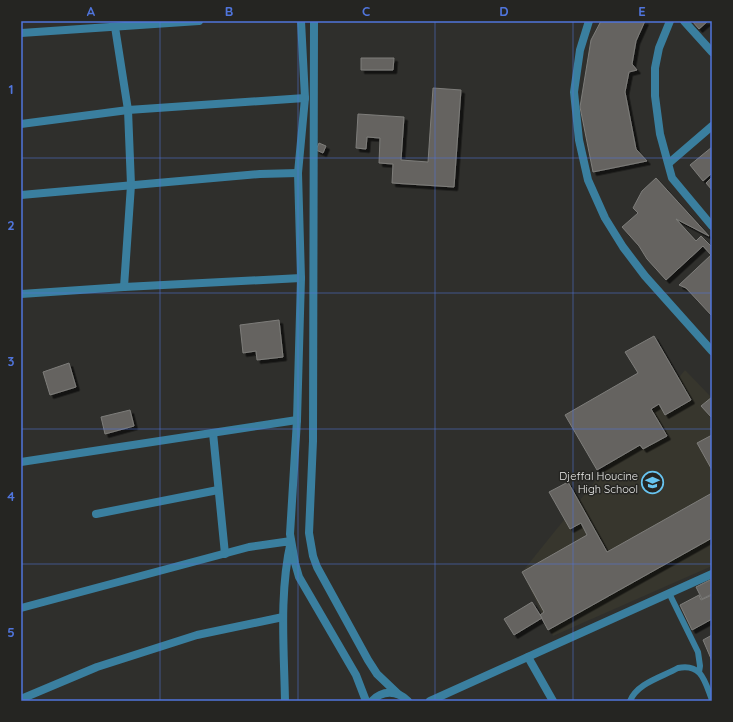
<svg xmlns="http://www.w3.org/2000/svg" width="733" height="722" viewBox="0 0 733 722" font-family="Quicksand,sans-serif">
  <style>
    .built { fill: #37362d }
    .building { fill: #656461; stroke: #7e7d7a; filter: url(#shadow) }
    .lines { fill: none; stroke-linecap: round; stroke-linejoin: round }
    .service { stroke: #3a7f9f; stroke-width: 6 }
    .minor { stroke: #3a7f9f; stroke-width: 8 }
    .grid { fill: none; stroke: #5075dc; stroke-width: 1; stroke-opacity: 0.55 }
    .labels { text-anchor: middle; stroke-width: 3; stroke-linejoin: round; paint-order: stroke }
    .poi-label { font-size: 11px; fill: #eaeae8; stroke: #252522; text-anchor: end }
    .neatline { fill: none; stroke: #5075dc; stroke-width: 1.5 }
    .grid-label { font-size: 13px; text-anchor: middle; font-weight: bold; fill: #5075dc }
  </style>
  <defs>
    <filter id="shadow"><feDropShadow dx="3.5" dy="3.5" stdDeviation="0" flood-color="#0009"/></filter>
  </defs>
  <rect width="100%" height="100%" fill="#2f2f2c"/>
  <path class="built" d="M685,370L712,398V566L553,636L522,572Z"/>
  <g class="building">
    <path d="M601,21H645L636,41L632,64L637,70L629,72L625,92L636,149L647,161L593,172L580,107L591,40Z"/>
    <path d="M692,21H708L699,29Z"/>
    <path d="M361,58H394L393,70H361Z"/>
    <path d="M433,88L461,90L454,187L392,183L393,164L379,163L380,138L367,137L366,149L356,148L358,114L404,117L401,160L428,162Z"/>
    <path d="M319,143L326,146L323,153L316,150Z"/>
    <path d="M712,147V173L703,181L690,165Z"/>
    <path d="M712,177V190L706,183Z"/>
    <path d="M656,178L709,236L676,219L696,241L701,236L712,247V316L686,288L679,285L711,255L703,246L666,280L647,259L639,246L622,227L638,213L633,208L642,191Z"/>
    <path d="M279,320L283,357L257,360L256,351L243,353L240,325Z"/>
    <path d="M654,336L691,400L665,415L659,404L651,409L667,436L643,449L640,445L597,470L565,415L638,373L625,352Z"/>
    <path d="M69,363L76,387L50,395L43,372Z"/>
    <path d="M712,397V418L701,406Z"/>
    <path d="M130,410L134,426L105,434L101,417Z"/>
    <path d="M712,435V470L697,443Z"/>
    <path d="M568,482L607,552L712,493V538L548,630L540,615L544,612L522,572L587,535L581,523L570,529L549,492Z"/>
    <path d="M712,579V594L702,599L696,587Z"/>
    <path d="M699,595L701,600L712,595V619L692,630L680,605Z"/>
    <path d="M532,602L542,618L514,635L504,619Z"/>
    <path d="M712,635V661L703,640Z"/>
  </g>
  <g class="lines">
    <g class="service">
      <path d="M669,593L698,652L700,666L699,672"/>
      <path d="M630,701C637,683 662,677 678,668C702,663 705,682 712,700"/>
    </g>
    <g class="minor">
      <path d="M301,21L305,98L298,173L301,278L297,420L290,534L295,563L299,577L356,675L366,701"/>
      <path d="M314,21L313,441L309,533L313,556L317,567L368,660L377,674L398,694"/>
      <path d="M589,21L580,50L574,92L579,140L588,180L605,218L623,247L645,276L712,351"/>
      <path d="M670,21L659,48L655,68V96L660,134L672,178L712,226"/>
      <path d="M684,21L712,52"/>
      <path d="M115,27L128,110L131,185L124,287"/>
      <path d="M21,33L199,21"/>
      <path d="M21,124L128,110L305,98"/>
      <path d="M669,163L712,126"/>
      <path d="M21,195L260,174L298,173"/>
      <path d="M21,294L124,287L301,278"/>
      <path d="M213,433L225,554"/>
      <path d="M21,462L297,420"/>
      <path d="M96,514L218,490"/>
      <path d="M21,608L249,547L291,541C279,593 284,648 285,701"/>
      <path d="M528,657L553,701"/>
      <path d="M21,699L97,667L197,635L283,617"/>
      <path d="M372,701C382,690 397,690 408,701"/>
      <path d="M430,701L712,574"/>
    </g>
  </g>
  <path class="grid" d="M160,21V701M298,21V701M435,21V701M573,21V701M21,158H712M21,293H712M21,429H712M21,564H712"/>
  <defs>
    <symbol id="school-ring" viewBox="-11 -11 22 22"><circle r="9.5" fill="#252522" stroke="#68c4f0" stroke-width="1.5"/><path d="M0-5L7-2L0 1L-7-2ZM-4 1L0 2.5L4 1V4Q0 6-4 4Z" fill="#68c4f0"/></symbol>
  </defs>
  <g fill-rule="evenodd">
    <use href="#school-ring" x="640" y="470" width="25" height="25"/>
  </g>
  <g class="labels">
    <g class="poi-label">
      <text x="638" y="480">Djeffal Houcine<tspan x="638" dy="13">High School</tspan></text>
    </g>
  </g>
  <rect width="733" height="722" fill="none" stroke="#252522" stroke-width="44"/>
  <rect x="22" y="22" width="689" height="678" class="neatline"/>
  <g class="grid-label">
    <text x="91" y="16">A</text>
    <text x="229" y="16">B</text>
    <text x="366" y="16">C</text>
    <text x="504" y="16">D</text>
    <text x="642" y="16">E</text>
    <text x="11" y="94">1</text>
    <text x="11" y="230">2</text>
    <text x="11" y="366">3</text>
    <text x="11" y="501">4</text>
    <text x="11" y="637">5</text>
  </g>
</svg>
